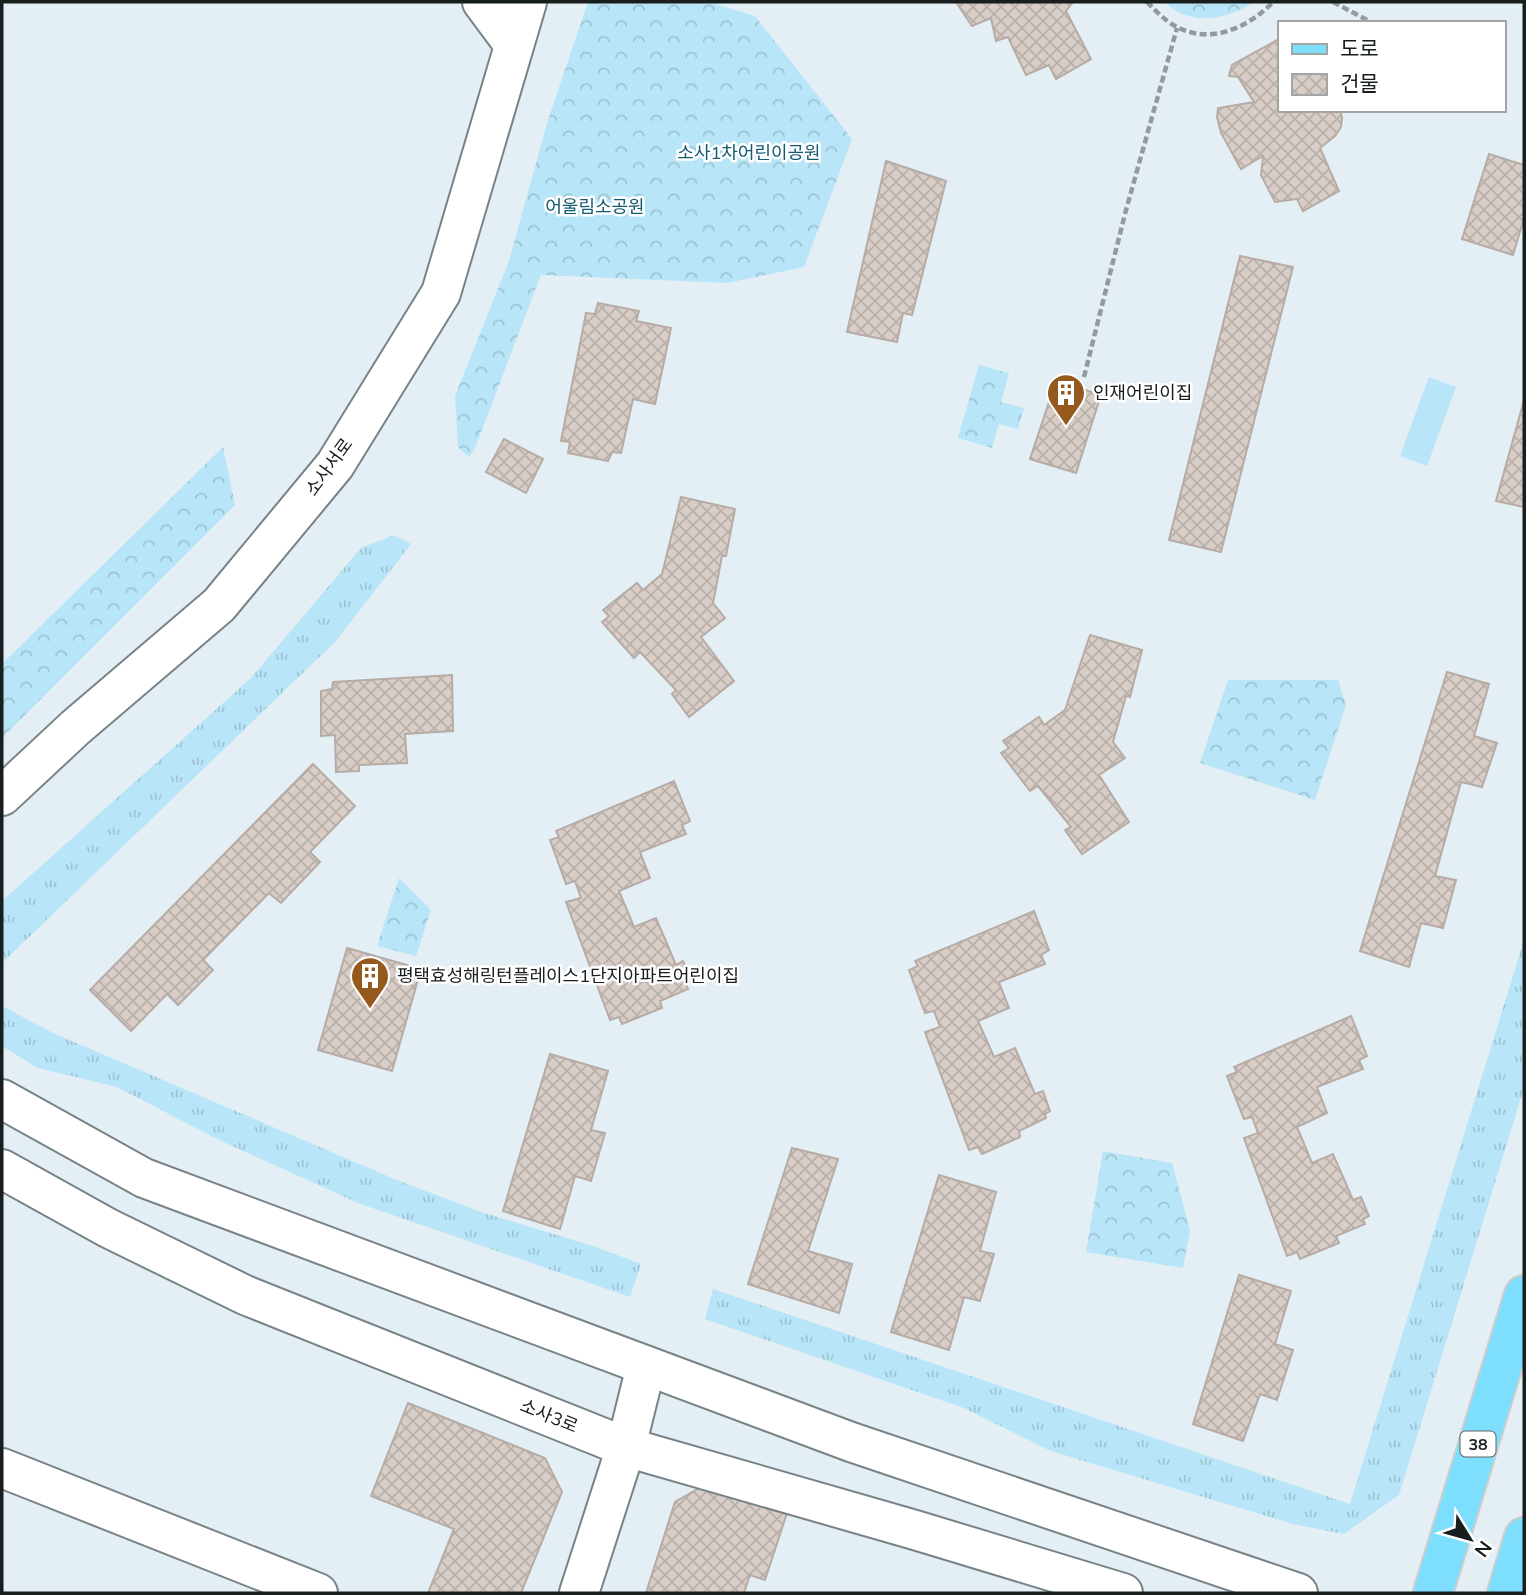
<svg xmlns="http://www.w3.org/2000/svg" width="1526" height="1595" viewBox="0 0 1526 1595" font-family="Mulish,'Noto Sans KR',sans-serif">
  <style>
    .grass { fill: url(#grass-tufts) }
    .forest { fill: url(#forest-crowns) }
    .pitch { fill: #b8e5f7 }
    .building { fill: url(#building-cross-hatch); stroke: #b6aca5; stroke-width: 2 }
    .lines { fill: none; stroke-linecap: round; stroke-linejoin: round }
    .minor-casing { stroke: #788388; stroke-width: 42 }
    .major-casing { stroke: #cccdce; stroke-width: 42 }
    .path { stroke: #919a9e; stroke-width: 4.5; stroke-dasharray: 7 3.5; stroke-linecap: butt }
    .minor { stroke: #fff; stroke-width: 38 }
    .major { stroke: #7ddffd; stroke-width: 38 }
    .labels { text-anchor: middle; stroke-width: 5; stroke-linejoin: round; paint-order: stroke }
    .shield { fill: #fff; stroke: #5d6162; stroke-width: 2 }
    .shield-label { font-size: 16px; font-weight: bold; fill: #181d1e }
    .park-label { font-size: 18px; fill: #145a71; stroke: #fff }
    .poi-label { font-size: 18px; fill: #181d1e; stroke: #fff; text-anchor: start }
    .street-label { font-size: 18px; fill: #181d1e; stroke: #fff }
  </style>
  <defs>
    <pattern id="grass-tufts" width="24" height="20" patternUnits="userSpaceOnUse" patternTransform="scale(1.75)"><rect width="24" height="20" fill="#b8e5f7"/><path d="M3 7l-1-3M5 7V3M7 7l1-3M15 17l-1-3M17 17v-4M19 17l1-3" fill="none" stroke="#9dc4d3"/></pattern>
    <pattern id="forest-crowns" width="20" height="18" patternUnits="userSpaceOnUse" patternTransform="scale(1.75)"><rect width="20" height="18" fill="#b8e5f7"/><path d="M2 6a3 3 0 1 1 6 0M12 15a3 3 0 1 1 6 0" fill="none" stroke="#9dc4d3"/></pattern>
    <pattern id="building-cross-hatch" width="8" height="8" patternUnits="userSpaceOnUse" patternTransform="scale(1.75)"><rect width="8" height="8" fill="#d8cec7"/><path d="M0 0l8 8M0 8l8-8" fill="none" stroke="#b9b0aa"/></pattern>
  </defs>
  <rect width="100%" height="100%" fill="#e3eff5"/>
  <g class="grass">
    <path d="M394,535L411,544L335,642L2,963V901L251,678L361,548Z"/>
    <path d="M1524,940V1088L1399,1495L1344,1534L1293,1524L1051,1451L964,1408L705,1319L713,1289L1350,1504Z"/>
    <path d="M2,1006L53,1033L397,1180L478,1211L593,1246L641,1264L630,1297L358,1203L219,1140L117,1087L38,1068L2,1046Z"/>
  </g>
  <g class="forest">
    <path d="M588,2H709L755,16L852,139L804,267L727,283L541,275L475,448L469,457L458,447L455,396L509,261L548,120Z"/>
    <path d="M1165,2H1253C1228,20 1189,27 1165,2Z"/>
    <path d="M979,365L1009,373L1001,402L1024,408L1018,429L999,424L992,448L958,438Z"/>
    <path d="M223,447L235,505L2,738V664Z"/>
    <path d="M1228,680H1338L1346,705L1315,800L1200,763Z"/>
    <path d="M399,878L431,910L416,956L377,946Z"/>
    <path d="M1103,1151L1172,1163L1190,1230L1183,1268L1086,1252Z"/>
  </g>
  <path class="pitch" d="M1429,377L1456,387L1427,466L1400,456Z"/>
  <g class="building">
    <path d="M956,2H1073L1066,11L1091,59L1056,79L1049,65L1026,75L1008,37L996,41L991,18L972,26Z"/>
    <path d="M1279,39V110H1340L1342,118L1341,127L1335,136L1320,148L1339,191L1303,211L1297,199L1275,202L1261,175L1263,156L1241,169L1221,133L1217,117L1218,108L1254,102L1238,77L1229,76L1232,65Z"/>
    <path d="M1489,154L1524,165V218L1513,255L1462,239Z"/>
    <path d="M886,161L946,181L912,315L903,313L897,342L847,332Z"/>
    <path d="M1240,256L1293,267L1221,552L1169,540Z"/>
    <path d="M598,303L639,311L636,321L671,328L655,404L633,399L621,453L612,452L608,461L568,453L570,442L561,441L586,313L595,314Z"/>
    <path d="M1056,381L1101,395L1076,473L1030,459Z"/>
    <path d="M1524,400V507L1496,501Z"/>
    <path d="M504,439L543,459L526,493L486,472Z"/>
    <path d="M681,497L735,509L726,556H722L713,603L725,618L701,637L734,681L689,717L672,694L676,690L640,652L634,658L602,622L609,616L603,610L637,583L643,590L662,574Z"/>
    <path d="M1090,635L1142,650L1130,697L1126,696L1113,742L1125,758L1099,775L1129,822L1082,854L1065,830L1071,827L1038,786L1030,791L1001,753L1009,748L1003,741L1039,717L1044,725L1065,710Z"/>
    <path d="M1447,672L1489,684L1474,736L1497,743L1482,787L1461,782L1435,876L1456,880L1443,928L1421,923L1409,967L1360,951Z"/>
    <path d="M452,675L453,731L405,734L407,763L359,765V771L336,772L335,735L321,736V691L332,689L333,682Z"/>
    <path d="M313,764L355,806L310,852L320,862L281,903L269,893L203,960L213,970L178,1005L167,994L131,1031L90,990Z"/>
    <path d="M674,781L690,821L682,825L686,834L640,852L650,878L619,891L634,927L656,918L676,965L683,961L692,981L686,984L688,989L660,1001L662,1008L622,1024L619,1017L610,1020L566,902L581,898L575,881L566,884L550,840L559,837L556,831Z"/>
    <path d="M1034,911L1049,950L1041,955L1045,964L999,982L1009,1008L978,1021L994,1057L1015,1048L1035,1094L1043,1091L1050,1111L1045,1114L1046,1118L1019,1131L1020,1137L982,1154L978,1147L969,1150L925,1032L940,1027L934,1011L925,1013L909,970L918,966L915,961Z"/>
    <path d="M347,948L421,969L392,1071L318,1050Z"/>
    <path d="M1351,1016L1367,1056L1359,1060L1363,1069L1317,1087L1327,1113L1297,1127L1312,1163L1333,1154L1353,1200L1361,1197L1369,1216L1363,1219L1365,1224L1336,1236L1339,1243L1300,1259L1297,1252L1287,1256L1244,1138L1258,1133L1252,1117L1244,1119L1227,1076L1237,1072L1234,1067Z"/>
    <path d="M550,1054L608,1071L591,1130L605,1133L591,1181L575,1176L560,1229L503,1211Z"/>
    <path d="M792,1148L838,1159L808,1251L852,1264L839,1313L748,1284Z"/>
    <path d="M939,1175L996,1192L980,1251L994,1254L980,1301L964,1297L949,1350L891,1332Z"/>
    <path d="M1239,1275L1291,1291L1275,1344L1293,1350L1277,1400L1260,1394L1243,1441L1193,1424Z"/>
    <path d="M408,1403L545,1458L562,1492L521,1593H428L454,1529L371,1496Z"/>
    <path d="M715,1479L788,1510L765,1580L750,1575L744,1593H646L675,1502Z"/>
  </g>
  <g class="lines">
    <defs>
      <g id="minor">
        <path d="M482,2L514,45"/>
        <path d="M2,796L76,727L219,605L335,465L441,293L527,2"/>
        <path d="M2,1099L144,1178L851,1442L1298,1593"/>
        <path d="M2,1169L108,1228L245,1295L626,1447L915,1530L1123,1593"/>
        <path d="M2,1468L318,1593"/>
        <path d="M579,1593L626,1447L646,1366"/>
      </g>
      <g id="major">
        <path d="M1433,1593L1524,1295"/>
        <path d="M1507,1593L1524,1537"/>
      </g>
    </defs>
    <use href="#minor" class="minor-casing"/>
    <use href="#major" class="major-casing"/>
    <g class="path">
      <path d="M1147,2C1156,11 1165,21 1177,27C1211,45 1249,27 1273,2"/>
      <path d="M1333,2L1373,23"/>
      <path d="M1084,377L1126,210L1177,28"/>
    </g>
    <use href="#minor" class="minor"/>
    <use href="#major" class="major"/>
  </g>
  <defs>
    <symbol id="building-pin" viewBox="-11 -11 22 30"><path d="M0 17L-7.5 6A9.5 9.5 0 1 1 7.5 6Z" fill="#96591d" stroke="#fff"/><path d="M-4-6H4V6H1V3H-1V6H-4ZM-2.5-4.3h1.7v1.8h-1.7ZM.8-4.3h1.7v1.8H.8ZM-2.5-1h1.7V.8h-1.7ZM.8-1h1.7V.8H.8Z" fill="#fff"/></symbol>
  </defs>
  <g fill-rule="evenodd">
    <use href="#building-pin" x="1044" y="371" width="44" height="60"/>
    <use href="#building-pin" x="348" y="954" width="44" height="60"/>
  </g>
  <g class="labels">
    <rect class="shield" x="1460.5" y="1431.5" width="35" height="25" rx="5"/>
    <g class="shield-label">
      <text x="1478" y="1450">38</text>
    </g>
    <g class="park-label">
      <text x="749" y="159">소사1차어린이공원</text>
      <text x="595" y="213">어울림소공원</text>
    </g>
    <g class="poi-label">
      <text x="1093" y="399">인재어린이집</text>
      <text x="397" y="982">평택효성해링턴플레이스1단지아파트어린이집</text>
    </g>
    <g class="street-label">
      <text transform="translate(329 467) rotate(-54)" y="6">소사서로</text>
      <text transform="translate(549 1416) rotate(22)" y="6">소사3로</text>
    </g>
  </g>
  <rect width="1526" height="1595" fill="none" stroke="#181d1e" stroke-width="7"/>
  <rect x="1278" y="21" width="228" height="91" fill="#ffffff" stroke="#a3a5a5" stroke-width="2"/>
  <rect x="1292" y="44" width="35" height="10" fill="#7ddffd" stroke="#a3a5a5" stroke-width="2"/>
  <text x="1340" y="56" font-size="21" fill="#181d1e">도로</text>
  <rect x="1292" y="74" width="35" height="21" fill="url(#building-cross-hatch)" stroke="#a3a5a5" stroke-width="2"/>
  <text x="1340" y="91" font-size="21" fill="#181d1e">건물</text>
  <g transform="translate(1470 1539) rotate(127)" stroke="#ffffff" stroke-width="5" paint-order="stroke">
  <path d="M0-5L12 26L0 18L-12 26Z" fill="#181d1e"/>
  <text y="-10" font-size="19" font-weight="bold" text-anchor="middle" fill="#181d1e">N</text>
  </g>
</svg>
